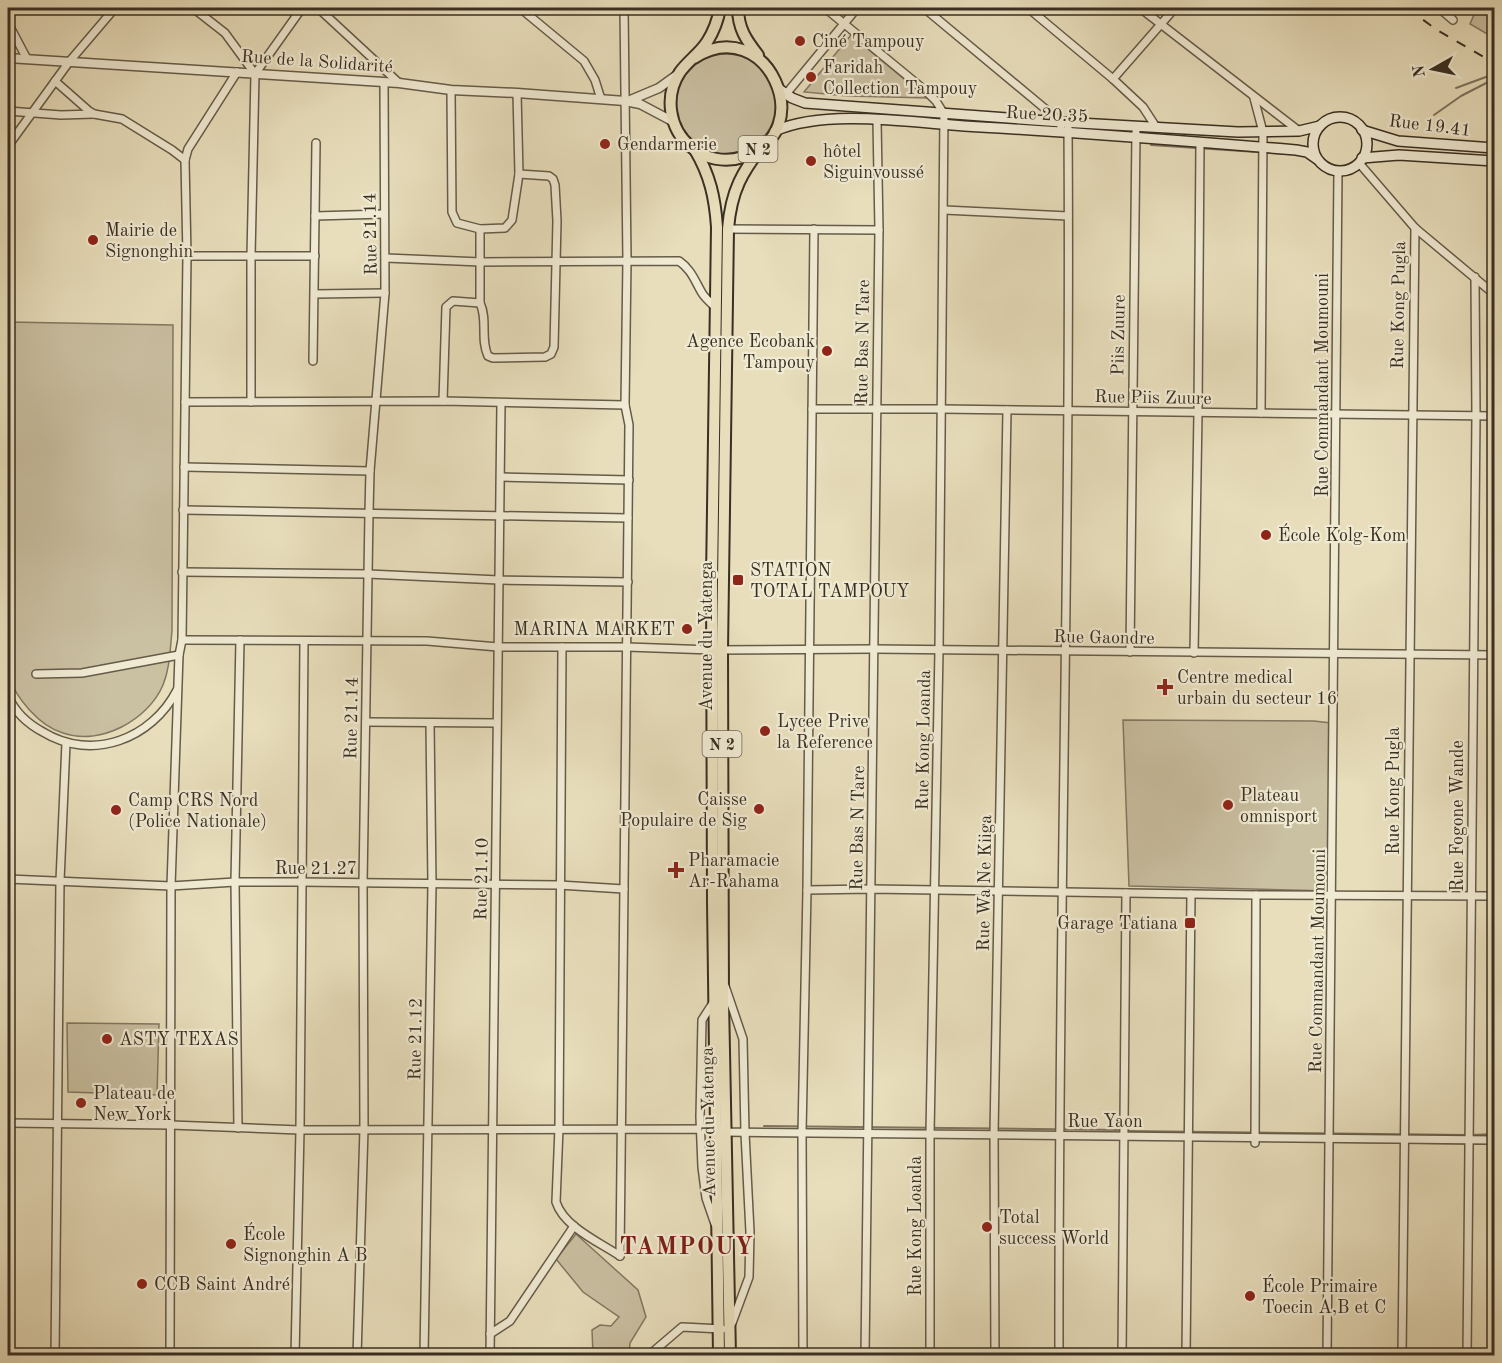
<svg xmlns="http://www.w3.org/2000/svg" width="1502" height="1363" viewBox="0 0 1502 1363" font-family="'Old Standard TT',serif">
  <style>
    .green { fill: #cac0a2; stroke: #827862; stroke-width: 1.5 }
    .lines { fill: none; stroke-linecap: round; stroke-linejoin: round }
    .stream { stroke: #7e745f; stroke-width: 2 }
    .minor-casing { stroke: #655b48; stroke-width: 10 }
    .tertiary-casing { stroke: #655b48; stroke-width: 11 }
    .secondary-casing { stroke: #392f22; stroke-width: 12 }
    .primary-casing { stroke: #392f22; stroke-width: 14 }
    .minor { stroke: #f0ead3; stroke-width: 7 }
    .tertiary { stroke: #f0ead3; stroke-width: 8 }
    .secondary { stroke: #f0ead3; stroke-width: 9 }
    .primary { stroke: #e8debc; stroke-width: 10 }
    .rail { stroke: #392f22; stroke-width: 2; stroke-dasharray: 10 10; stroke-linecap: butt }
    .poi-dot { fill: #8f2418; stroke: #f0ead3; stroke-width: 2 }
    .labels { text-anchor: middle; stroke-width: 4.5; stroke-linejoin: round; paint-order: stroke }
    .shield { fill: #f0ead3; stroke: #706757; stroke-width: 1.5 }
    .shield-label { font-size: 16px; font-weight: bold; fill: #392f22 }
    .poi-label { font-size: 18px; fill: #392f22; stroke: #f0ead3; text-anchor: start }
    .street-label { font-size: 18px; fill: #392f22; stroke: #f0ead3 }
    .district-label { font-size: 24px; font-weight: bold; letter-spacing: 1.5px; fill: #7a1f14; stroke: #f0ead3 }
  </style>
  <rect width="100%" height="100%" fill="#e8debc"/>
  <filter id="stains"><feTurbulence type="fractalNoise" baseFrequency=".00333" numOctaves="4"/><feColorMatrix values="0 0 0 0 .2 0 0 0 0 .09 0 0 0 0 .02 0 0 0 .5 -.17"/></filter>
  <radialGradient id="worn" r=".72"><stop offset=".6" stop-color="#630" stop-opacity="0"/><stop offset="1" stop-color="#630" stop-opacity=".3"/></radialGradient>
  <g class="green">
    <path d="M1477,8H1494V38L1470,24Z"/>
    <path d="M851,35L927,98L848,96L804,92Z"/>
    <circle cx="726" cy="104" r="50"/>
    <path d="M8,322L173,325L172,631C170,650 170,668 163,685C148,720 101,746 63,733C39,726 16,698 8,675Z"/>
    <path d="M1123,720L1314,721L1331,723L1329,891L1129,886Z"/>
    <path d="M67,1023L159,1024L157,1095L68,1092Z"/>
    <path d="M576,1234L638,1290L646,1317L630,1343L629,1355H593L592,1330L600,1325L611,1326L619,1317L583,1292L556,1259Z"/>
  </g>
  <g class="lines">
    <g class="stream">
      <path d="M1456,88L1494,74"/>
      <path d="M1434,115L1461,96L1494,79"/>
      <path d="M1151,145L1289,154"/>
      <path d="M764,1126L1121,1130"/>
      <path d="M1127,1131L1466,1135"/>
      <path d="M1472,1135L1494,1134"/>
      <path d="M765,1136L885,1137"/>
      <path d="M923,1137L1275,1141"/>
      <path d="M1340,1142L1494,1144"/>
    </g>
    <defs>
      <g id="minor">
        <path d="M193,8L225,33L255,74L251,256V402"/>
        <path d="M318,8L399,83"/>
        <path d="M520,8L584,61L595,80L601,99"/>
        <path d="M825,8L927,92L936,101L944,114L939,650L930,1134V1356"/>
        <path d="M924,8L1061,122V131"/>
        <path d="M1028,8L1113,79L1143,107L1156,127"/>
        <path d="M1140,8L1299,131"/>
        <path d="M1371,8H1372"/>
        <path d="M1439,8L1453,20"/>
        <path d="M8,23L27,59"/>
        <path d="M255,74L302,8"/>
        <path d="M1113,79L1175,8"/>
        <path d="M55,81L89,111L94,114L122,119L172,150L185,160"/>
        <path d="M451,90L452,212L457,223L480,229L505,228L512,220L519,174L517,93"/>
        <path d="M786,94L857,8"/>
        <path d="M1254,98L1263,132L1261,413"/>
        <path d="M8,111L61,115L94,114"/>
        <path d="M8,146L69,62L115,8"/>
        <path d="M1359,163L1415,228L1494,294"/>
        <path d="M944,210L1068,216"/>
        <path d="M315,216L384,214"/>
        <path d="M480,229V303C488,320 480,339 488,356L493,358L545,357L551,354L554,347L557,221L555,185L553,179L549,176L519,174"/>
        <path d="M728,229L879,230"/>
        <path d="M187,256H315"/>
        <path d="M386,258L481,262L679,261C691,269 695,281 702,293C705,298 711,303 715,307"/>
        <path d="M315,294L385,293"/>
        <path d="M313,361L316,143"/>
        <path d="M443,401L446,307L453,301L480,303"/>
        <path d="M185,402L443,401L625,405"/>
        <path d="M812,409H941L1494,416"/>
        <path d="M184,467L370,471"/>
        <path d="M501,477L629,480"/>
        <path d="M183,510L628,518"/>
        <path d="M182,572L368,574L499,580L628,582"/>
        <path d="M182,640L427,641L498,647H627L712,650L874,649L1494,655"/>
        <path d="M562,647L559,1128L556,1202C564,1227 599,1242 620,1256"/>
        <path d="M1130,652L1136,132"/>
        <path d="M1194,653L1198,413L1200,142"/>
        <path d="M36,674L82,673L179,655"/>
        <path d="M8,696C15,712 28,724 43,732C92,762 152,739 177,690"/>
        <path d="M366,722L497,723"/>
        <path d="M8,879L171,886L235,882H300L559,885L624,889"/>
        <path d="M807,890L871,889L1256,895L1494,896"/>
        <path d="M725,986L743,1039L745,1133L750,1232L749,1277L732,1323"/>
        <path d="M713,1003L702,1020L700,1117L702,1167L706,1198L715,1224"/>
        <path d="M8,1123L171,1125L300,1130L716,1129L725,1132L1494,1140"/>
        <path d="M238,1128L235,882L240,640"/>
        <path d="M1255,1143L1256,895"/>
        <path d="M620,1256L629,425L625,405L627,260L624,8"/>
        <path d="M490,1334L510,1321L574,1226"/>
        <path d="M55,1356L60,881L66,743"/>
        <path d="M170,1356L171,886L179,655L182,640L187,256L185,160L188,149L237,72"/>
        <path d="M295,1356L300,1130L304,641"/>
        <path d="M357,1356L364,1129L363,883L369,513L370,471L385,293L384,83"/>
        <path d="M424,1356L432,884L430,723"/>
        <path d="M490,1356L501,403"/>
        <path d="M648,1356L682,1327L722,1329"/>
        <path d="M803,1356L802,1133L807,890L814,229"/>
        <path d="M865,1356L879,230L877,121"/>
        <path d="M995,1356L994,1134L1007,410"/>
        <path d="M1059,1356C1058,946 1071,537 1068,128"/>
        <path d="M1122,1356L1126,893"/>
        <path d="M1186,1356L1191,894"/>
        <path d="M1327,1356L1338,171"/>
        <path d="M1402,1356L1415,228"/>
        <path d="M1467,1356L1476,416L1475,277"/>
      </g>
      <g id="tertiary">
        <path d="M8,58L399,83L451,90L517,93L625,101L640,104L674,122"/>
        <path d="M628,101L659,88L677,75"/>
      </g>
      <g id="secondary">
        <path d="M779,89L792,98L805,103L1061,122L1238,132L1299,131L1320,126"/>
        <circle cx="1340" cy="144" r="27"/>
        <path d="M1362,130L1398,141L1494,148"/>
        <path d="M775,131C824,109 909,122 964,126C1075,132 1186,141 1296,150L1307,152L1317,159"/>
        <path d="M1362,158L1399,155L1494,161"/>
      </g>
      <g id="primary">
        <path d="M738,8C738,28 746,40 758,55"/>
        <path d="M694,58C767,11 821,133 743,157C725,163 705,159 691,147C669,129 664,96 680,72C688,61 700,53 707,42C714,31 718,20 720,8"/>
        <path d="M695,150C710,175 715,198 717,227L712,579L713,902L719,1356"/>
        <path d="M730,1356L723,1001L722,650L728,229C731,191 742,171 766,142"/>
      </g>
    </defs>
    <use href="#minor" class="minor-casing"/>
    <use href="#tertiary" class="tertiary-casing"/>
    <use href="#secondary" class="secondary-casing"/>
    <use href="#primary" class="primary-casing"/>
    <use href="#minor" class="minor"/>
    <use href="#tertiary" class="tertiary"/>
    <use href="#secondary" class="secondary"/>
    <use href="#primary" class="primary"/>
    <path class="rail" d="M1407,8L1437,30L1494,63"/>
  </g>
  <g class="poi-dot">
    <circle cx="800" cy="41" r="6"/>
    <circle cx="811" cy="77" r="6"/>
    <circle cx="605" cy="144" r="6"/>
    <circle cx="811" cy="161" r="6"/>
    <circle cx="93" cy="240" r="6"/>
    <circle cx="827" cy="351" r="6"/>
    <circle cx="1266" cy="535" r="6"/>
    <rect x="732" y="574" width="12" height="12" rx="3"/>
    <circle cx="687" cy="629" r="6"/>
    <path d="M1162 678h6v6h6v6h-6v6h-6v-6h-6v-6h6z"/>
    <circle cx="765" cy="731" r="6"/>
    <circle cx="1228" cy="805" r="6"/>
    <circle cx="759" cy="809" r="6"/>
    <circle cx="116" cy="810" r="6"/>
    <path d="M673 861h6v6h6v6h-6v6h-6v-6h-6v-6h6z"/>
    <rect x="1184" y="917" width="12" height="12" rx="3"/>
    <circle cx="107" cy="1039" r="6"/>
    <circle cx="81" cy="1103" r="6"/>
    <circle cx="987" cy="1227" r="6"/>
    <circle cx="231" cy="1244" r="6"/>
    <circle cx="142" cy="1284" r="6"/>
    <circle cx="1250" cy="1296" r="6"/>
  </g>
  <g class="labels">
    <g class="shield">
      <rect x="738.5" y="136" width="39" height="26" rx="4.5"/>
      <rect x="702.5" y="731" width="39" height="26" rx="4.5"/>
    </g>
    <g class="shield-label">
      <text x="758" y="155">N 2</text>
      <text x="722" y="750">N 2</text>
    </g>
    <g class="poi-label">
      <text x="812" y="47">Ciné Tampouy</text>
      <text x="823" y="73">Faridah<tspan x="823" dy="21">Collection Tampouy</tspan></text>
      <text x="617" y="150">Gendarmerie</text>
      <text x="823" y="157">hôtel<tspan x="823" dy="21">Siguinvoussé</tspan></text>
      <text x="105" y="236">Mairie de<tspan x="105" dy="21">Signonghin</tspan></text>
      <text x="815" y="347" text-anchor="end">Agence Ecobank<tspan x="815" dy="21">Tampouy</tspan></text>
      <text x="1278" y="541">École Kolg-Kom</text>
      <text x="750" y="576">STATION<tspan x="750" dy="21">TOTAL TAMPOUY</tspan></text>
      <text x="675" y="635" text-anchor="end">MARINA MARKET</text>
      <text x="1177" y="683">Centre medical<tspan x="1177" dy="21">urbain du secteur 16</tspan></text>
      <text x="777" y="727">Lycee Prive<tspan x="777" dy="21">la Reference</tspan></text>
      <text x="1240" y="801">Plateau<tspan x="1240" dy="21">omnisport</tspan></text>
      <text x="747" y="805" text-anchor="end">Caisse<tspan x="747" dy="21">Populaire de Sig</tspan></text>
      <text x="128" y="806">Camp CRS Nord<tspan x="128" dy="21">(Police Nationale)</tspan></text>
      <text x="688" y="866">Pharamacie<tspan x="688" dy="21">Ar-Rahama</tspan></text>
      <text x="1178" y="929" text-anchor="end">Garage Tatiana</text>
      <text x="119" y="1045">ASTY TEXAS</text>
      <text x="93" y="1099">Plateau de<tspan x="93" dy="21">New York</tspan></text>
      <text x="999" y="1223">Total<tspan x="999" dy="21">success World</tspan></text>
      <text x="243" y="1240">École<tspan x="243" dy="21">Signonghin A B</tspan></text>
      <text x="154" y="1290">CCB Saint André</text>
      <text x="1262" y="1292">École Primaire<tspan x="1262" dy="21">Toecin A,B et C</tspan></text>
    </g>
    <g class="street-label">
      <text transform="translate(317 61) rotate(4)" y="6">Rue de la Solidarité</text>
      <text transform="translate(1047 114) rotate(3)" y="6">Rue 20.35</text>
      <text transform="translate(1430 125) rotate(7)" y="6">Rue 19.41</text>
      <text transform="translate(370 234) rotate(-91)" y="6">Rue 21.14</text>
      <text transform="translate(1398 305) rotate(-89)" y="6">Rue Kong Pugla</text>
      <text transform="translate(1118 335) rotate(-89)" y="6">Piis Zuure</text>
      <text transform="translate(862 342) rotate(-89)" y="6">Rue Bas N Tare</text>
      <text transform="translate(1322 385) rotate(-90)" y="6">Rue Commandant Moumouni</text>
      <text transform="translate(1153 397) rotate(1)" y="6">Rue Piis Zuure</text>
      <text transform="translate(706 636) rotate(-90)" y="6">Avenue du Yatenga</text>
      <text transform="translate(1104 637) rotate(1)" y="6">Rue Gaondre</text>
      <text transform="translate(351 718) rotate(-89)" y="6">Rue 21.14</text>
      <text transform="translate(923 740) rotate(-89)" y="6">Rue Kong Loanda</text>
      <text transform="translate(1393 791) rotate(-90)" y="6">Rue Kong Pugla</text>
      <text transform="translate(1457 816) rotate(-90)" y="6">Rue Fogone Wande</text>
      <text transform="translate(857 828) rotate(-89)" y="6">Rue Bas N Tare</text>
      <text x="316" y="874">Rue 21.27</text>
      <text transform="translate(481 879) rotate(-89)" y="6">Rue 21.10</text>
      <text transform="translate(984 883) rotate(-89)" y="6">Rue Wa Ne Kiiga</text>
      <text transform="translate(1317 961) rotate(-89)" y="6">Rue Commandant Moumouni</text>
      <text transform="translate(415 1039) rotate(-89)" y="6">Rue 21.12</text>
      <text x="1105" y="1127">Rue Yaon</text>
      <text transform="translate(708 1122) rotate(-91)" y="6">Avenue du Yatenga</text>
      <text transform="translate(915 1226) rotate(-90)" y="6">Rue Kong Loanda</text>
    </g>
    <g class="district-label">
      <text x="687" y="1254">TAMPOUY</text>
    </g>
  </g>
  <rect width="1502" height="1363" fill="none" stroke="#e8debc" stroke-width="30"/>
  <rect x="9" y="9" width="1484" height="1345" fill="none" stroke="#392f22" stroke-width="3"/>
  <rect x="15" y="15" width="1472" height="1333" fill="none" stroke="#392f22" stroke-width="1.5"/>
  <g transform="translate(1433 69) rotate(261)" stroke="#f0ead3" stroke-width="4.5" paint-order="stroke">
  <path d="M0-4.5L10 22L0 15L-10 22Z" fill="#392f22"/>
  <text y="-9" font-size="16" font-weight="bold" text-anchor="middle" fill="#392f22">N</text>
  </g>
  <rect width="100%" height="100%" filter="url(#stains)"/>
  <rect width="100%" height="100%" fill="url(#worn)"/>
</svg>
